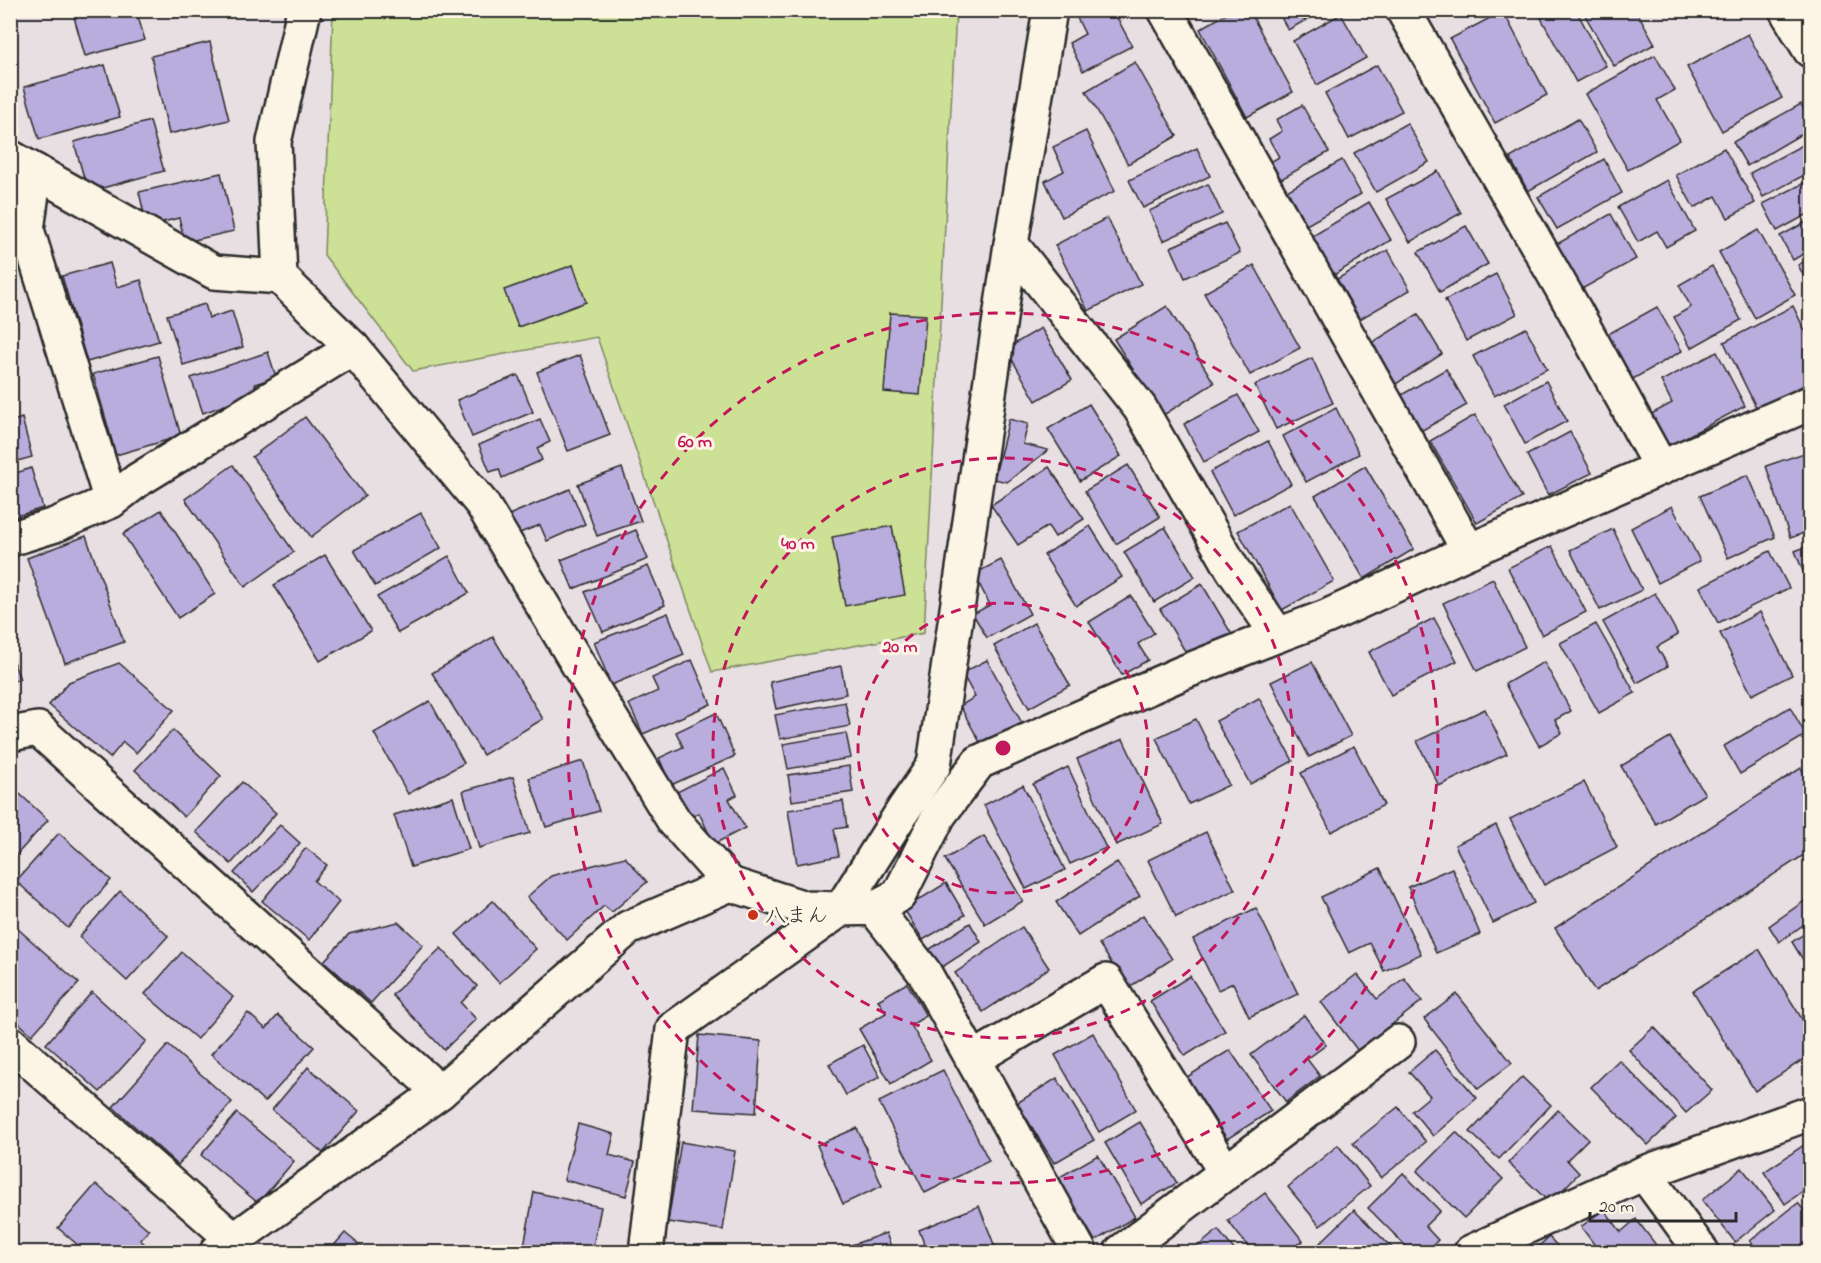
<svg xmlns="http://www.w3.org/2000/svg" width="1821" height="1263" viewBox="0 0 1821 1263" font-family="'Indie Flower','Klee One',sans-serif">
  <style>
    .green { fill: #cce196; stroke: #7c8660; stroke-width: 1.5 }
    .building { fill: #b9adde; stroke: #2b2b2b; stroke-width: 1.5 }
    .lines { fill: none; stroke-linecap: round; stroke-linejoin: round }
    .street-casing { stroke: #2b2b2b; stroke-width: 38 }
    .street { stroke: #fcf5e5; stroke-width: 33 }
    .ring { fill: none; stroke: #c2185b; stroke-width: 3; stroke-dasharray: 10 8 }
    .poi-dot { fill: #c8321e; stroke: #fcf5e5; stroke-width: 2 }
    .labels { text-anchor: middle; stroke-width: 6; stroke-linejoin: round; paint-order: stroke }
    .poi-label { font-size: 21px; fill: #2b2b2b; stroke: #fcf5e5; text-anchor: start }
    .centre { fill: #c2185b; stroke: #fcf5e5; stroke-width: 3 }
    .ring-label { font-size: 18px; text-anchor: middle; font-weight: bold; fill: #c2185b; stroke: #fcf5e5; stroke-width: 6; stroke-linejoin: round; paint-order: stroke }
  </style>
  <rect width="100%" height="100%" fill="#e8dfe3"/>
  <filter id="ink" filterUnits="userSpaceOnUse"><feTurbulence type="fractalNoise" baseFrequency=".0167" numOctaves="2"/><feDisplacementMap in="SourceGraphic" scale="12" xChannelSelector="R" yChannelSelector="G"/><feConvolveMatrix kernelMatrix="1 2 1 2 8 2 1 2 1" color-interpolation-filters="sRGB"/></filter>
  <g filter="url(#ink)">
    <path class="green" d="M333,11H956L924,633L712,672L597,337L413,371L324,255Z"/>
    <g class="building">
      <path d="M72,10H136L145,40L85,56Z"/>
      <path d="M171,10H202L173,18Z"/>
      <path d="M1073,10H1113L1132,46L1083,71L1069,43L1085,34Z"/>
      <path d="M1233,10H1249L1293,92L1247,117L1200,29Z"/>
      <path d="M1277,10H1324L1288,30Z"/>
      <path d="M1555,10H1576L1606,66L1576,82L1541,18Z"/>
      <path d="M1582,10H1636L1655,44L1614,66Z"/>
      <path d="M1503,11L1547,95L1495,123L1450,39Z"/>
      <path d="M1341,14L1366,58L1317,85L1293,41Z"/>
      <path d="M1748,34L1782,98L1722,131L1687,67Z"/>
      <path d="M210,42L229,120L169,134L151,56Z"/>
      <path d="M1655,55L1675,90L1657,100L1680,140L1628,170L1585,94Z"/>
      <path d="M1135,62L1177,136L1128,164L1086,91Z"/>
      <path d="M105,65L120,117L39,139L24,87Z"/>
      <path d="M1377,65L1402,111L1349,139L1325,93Z"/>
      <path d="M1801,104L1810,121V129L1747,166L1733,142Z"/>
      <path d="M1302,105L1329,152L1276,182L1267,164L1279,157L1269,139L1282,131L1276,120Z"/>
      <path d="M1578,119L1597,152L1528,191L1510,158Z"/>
      <path d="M150,121L164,171L88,192L74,142Z"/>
      <path d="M1407,123L1429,162L1376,192L1354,153Z"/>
      <path d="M1086,131L1115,191L1062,217L1045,181L1064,171L1053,147Z"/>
      <path d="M1810,141V172L1763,197L1750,173Z"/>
      <path d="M1197,148L1210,176L1143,208L1129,180Z"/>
      <path d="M1724,148L1755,203L1728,218L1716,196L1694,208L1676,175Z"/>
      <path d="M1604,159L1622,193L1557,229L1538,197Z"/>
      <path d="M1342,160L1361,194L1303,227L1283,193Z"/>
      <path d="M1438,171L1461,213L1410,242L1386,199Z"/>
      <path d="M221,173L234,231L185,242L179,218L147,226L139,192Z"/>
      <path d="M1667,180L1695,231L1666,247L1657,231L1638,242L1618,207Z"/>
      <path d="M1810,180V213L1777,231L1763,204Z"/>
      <path d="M1208,184L1222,214L1163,241L1149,211Z"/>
      <path d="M1369,202L1391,240L1329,278L1306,240Z"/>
      <path d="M1611,214L1636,259L1580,290L1555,245Z"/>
      <path d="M1107,218L1141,284L1088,311L1055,245Z"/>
      <path d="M1810,220V250L1793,260L1780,236Z"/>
      <path d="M1225,223L1240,253L1185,278L1171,247Z"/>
      <path d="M1466,226L1488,264L1440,292L1418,252Z"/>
      <path d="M1758,230L1795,295L1755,318L1719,252Z"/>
      <path d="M1388,250L1410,290L1360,319L1337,279Z"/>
      <path d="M1810,258V288L1798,265Z"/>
      <path d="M110,263L117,287L141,280L159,341L87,362L62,276Z"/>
      <path d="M573,265L586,302L518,327L504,290Z"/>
      <path d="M1254,265L1300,348L1250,375L1204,293Z"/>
      <path d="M1712,266L1741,320L1691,348L1674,317L1691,307L1679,285Z"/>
      <path d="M1496,274L1517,314L1466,341L1445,300Z"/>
      <path d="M205,304L209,318L232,311L243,347L183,365L167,315Z"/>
      <path d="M1167,306L1214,383L1162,416L1114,339Z"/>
      <path d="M1793,306L1810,341V382L1757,409L1724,342Z"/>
      <path d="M1657,307L1682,351L1626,383L1601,338Z"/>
      <path d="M890,313L926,315L920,395L884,392Z"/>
      <path d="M1418,314L1442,354L1396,384L1370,344Z"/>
      <path d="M1041,328L1072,380L1036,401L1006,349Z"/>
      <path d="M1526,328L1547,369L1494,396L1473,356Z"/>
      <path d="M268,352L276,377L255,384L258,393L203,413L191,378Z"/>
      <path d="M1717,352L1745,406L1661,450L1644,418L1672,403L1661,381Z"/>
      <path d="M580,355L610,435L568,451L537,372Z"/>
      <path d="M158,356L181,436L116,455L93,374Z"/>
      <path d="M1312,358L1333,403L1276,429L1255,385Z"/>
      <path d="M1446,369L1467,405L1419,432L1398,397Z"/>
      <path d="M518,375L533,412L472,437L457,400Z"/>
      <path d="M1546,381L1567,421L1525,444L1504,404Z"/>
      <path d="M1238,395L1259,432L1204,462L1184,424Z"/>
      <path d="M1089,404L1121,456L1080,481L1048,429Z"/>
      <path d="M1336,408L1359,454L1306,482L1283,436Z"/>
      <path d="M1475,415L1522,498L1477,523L1430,441Z"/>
      <path d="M305,417L365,496L311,537L252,457Z"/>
      <path d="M22,418L32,457L10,463V422Z"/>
      <path d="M540,419L550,442L537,448L542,460L502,478L499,469L490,472L479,445Z"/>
      <path d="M1009,419L1028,424L1023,444L1048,450L1007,482L994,479Z"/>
      <path d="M1570,432L1592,473L1548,495L1527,455Z"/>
      <path d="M1268,441L1291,484L1233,515L1210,472Z"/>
      <path d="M1810,451V531L1790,538L1766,466Z"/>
      <path d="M233,465L294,552L245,587L185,499Z"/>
      <path d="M1128,465L1160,517L1116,544L1085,491Z"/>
      <path d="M1365,466L1414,549L1364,579L1315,496Z"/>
      <path d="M1049,467L1084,519L1055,537L1048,526L1018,545L991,505Z"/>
      <path d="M31,468L43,508L10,518V475Z"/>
      <path d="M622,468L641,521L597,536L578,484Z"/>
      <path d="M1748,475L1775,537L1728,558L1700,496Z"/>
      <path d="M570,489L585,524L547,541L540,525L517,534L509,515Z"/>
      <path d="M1290,503L1334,581L1282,610L1238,531Z"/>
      <path d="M1672,506L1700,561L1658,583L1631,528Z"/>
      <path d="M161,510L215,594L178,618L123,534Z"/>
      <path d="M421,513L441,548L375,586L354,550Z"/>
      <path d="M892,526L905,595L845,606L832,537Z"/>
      <path d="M1090,526L1122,577L1076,606L1044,555Z"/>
      <path d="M1165,527L1195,577L1154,602L1124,552Z"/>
      <path d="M1613,529L1642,590L1600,610L1570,550Z"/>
      <path d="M636,530L648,559L573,589L561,560Z"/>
      <path d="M86,536L124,642L65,663L27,558Z"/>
      <path d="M1810,545V589L1795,551Z"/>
      <path d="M1552,546L1586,612L1542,635L1508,568Z"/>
      <path d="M1770,551L1789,588L1718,623L1700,587Z"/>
      <path d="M325,555L371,631L320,661L274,585Z"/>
      <path d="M449,556L469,593L398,633L377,597Z"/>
      <path d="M1001,560L1030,614L987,638L973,614L990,605L974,574Z"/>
      <path d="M648,566L665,605L603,632L585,592Z"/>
      <path d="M1493,579L1525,647L1477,671L1443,603Z"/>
      <path d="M1202,584L1234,638L1192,663L1160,609Z"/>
      <path d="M1655,593L1678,635L1657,647L1668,666L1637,683L1603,622Z"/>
      <path d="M1131,596L1154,633L1138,644L1148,660L1122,675L1089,622Z"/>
      <path d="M1760,612L1792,675L1752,695L1720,633Z"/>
      <path d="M668,613L684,655L611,685L594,642Z"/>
      <path d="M1434,618L1457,661L1391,695L1369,652Z"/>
      <path d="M1034,623L1070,685L1029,708L994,646Z"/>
      <path d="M1596,624L1635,693L1599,713L1560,643Z"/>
      <path d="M493,637L543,719L483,755L432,673Z"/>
      <path d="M10,654L20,679L10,682Z"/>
      <path d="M692,660L711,704L643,734L629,704L658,691L652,678Z"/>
      <path d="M987,660L1022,723L981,744L960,706L975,697L962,673Z"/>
      <path d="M1312,662L1351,736L1309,757L1271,682Z"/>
      <path d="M1544,662L1571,711L1555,720L1562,733L1539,746L1505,684Z"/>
      <path d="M119,663L174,710L136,753L123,742L110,758L49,705L69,682Z"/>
      <path d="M841,666L846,694L776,709L770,682Z"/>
      <path d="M1259,698L1293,761L1250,784L1216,721Z"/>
      <path d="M430,701L464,763L408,794L374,733Z"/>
      <path d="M845,702L850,726L780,739L775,715Z"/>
      <path d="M1790,707L1806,735L1740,774L1724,746Z"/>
      <path d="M1485,709L1507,754L1439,786L1417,741Z"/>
      <path d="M716,713L735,756L671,785L659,758L683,747L676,732Z"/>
      <path d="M1196,719L1229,785L1189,804L1156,738Z"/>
      <path d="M173,730L221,776L184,817L135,770Z"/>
      <path d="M846,733L851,758L788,769L783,744Z"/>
      <path d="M1670,737L1705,794L1656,824L1621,766Z"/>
      <path d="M1123,739L1163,824L1116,845L1077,759Z"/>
      <path d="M1354,746L1384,805L1331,832L1301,773Z"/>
      <path d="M583,761L599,811L546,827L529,778Z"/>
      <path d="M849,766L853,792L792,801L788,775Z"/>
      <path d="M1068,767L1106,848L1070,864L1033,784Z"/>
      <path d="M724,768L737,795L729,799L745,828L714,844L699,813L690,818L677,792Z"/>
      <path d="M1801,768L1810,783V851L1595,991L1555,928Z"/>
      <path d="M513,777L530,833L479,848L463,791Z"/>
      <path d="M242,782L276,813L231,864L196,832Z"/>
      <path d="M1584,782L1617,847L1544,885L1510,819Z"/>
      <path d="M10,785L48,820L10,862Z"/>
      <path d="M1023,785L1065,870L1026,889L984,805Z"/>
      <path d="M453,797L469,849L411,867L394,815Z"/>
      <path d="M843,801L847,827L834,829L839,856L797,864L788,810Z"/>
      <path d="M280,825L300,843L253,892L234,873Z"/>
      <path d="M1496,825L1534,903L1493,923L1455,845Z"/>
      <path d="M1206,832L1235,890L1176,917L1148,860Z"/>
      <path d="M59,833L111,880L68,928L16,881Z"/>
      <path d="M984,836L1023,901L985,924L945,859Z"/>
      <path d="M306,848L327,865L314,881L339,902L309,940L262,901Z"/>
      <path d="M625,857L647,882L612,912L604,906L567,940L527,897L551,876Z"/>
      <path d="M1117,862L1140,896L1078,936L1056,902Z"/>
      <path d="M1380,868L1421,954L1384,971L1370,943L1349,953L1321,897Z"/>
      <path d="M1452,868L1480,934L1436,953L1408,887Z"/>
      <path d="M946,883L965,915L923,940L904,909Z"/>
      <path d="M120,891L168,936L127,981L79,937Z"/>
      <path d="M1810,897V920L1779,942L1769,926Z"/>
      <path d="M493,901L536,949L499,983L456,934Z"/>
      <path d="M1256,908L1298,994L1249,1017L1233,983L1218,990L1193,939Z"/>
      <path d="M1143,915L1172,959L1128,988L1099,944Z"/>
      <path d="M398,922L423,945L371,1003L324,961L349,934Z"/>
      <path d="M970,923L981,942L939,969L927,951Z"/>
      <path d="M1022,927L1049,968L983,1012L955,973Z"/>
      <path d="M17,928L79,983L32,1035L10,1015V935Z"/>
      <path d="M1810,930V971L1792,942Z"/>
      <path d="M441,948L477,986L461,1003L476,1019L444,1050L392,995Z"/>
      <path d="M1759,949L1810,1032V1055L1755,1091L1693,991Z"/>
      <path d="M182,952L233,997L197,1039L145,994Z"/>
      <path d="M1357,974L1377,999L1404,978L1422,1001L1358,1051L1321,1002Z"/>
      <path d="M1190,976L1225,1031L1185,1056L1150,1001Z"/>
      <path d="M907,983L926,1016L911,1025L931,1060L891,1084L859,1029L886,1013L878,1000Z"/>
      <path d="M92,992L146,1041L100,1092L46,1044Z"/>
      <path d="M1457,994L1512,1063L1478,1089L1424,1019Z"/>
      <path d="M248,1013L266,1029L278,1015L314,1047L265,1102L211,1054Z"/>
      <path d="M1304,1015L1326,1045L1307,1059L1320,1076L1286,1102L1251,1055Z"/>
      <path d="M1654,1027L1712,1090L1686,1113L1629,1050Z"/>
      <path d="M1093,1033L1136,1110L1099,1132L1055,1055Z"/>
      <path d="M699,1035L761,1041L756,1113L693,1109Z"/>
      <path d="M168,1045L232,1102L178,1165L113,1107Z"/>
      <path d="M863,1045L880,1077L846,1095L829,1064Z"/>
      <path d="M1230,1050L1271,1111L1227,1139L1187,1077Z"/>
      <path d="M1435,1050L1477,1098L1433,1136L1412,1111L1430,1096L1409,1072Z"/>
      <path d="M1619,1060L1676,1118L1648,1145L1591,1087Z"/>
      <path d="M308,1067L359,1111L323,1153L272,1110Z"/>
      <path d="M943,1070L989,1161L925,1193L879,1102Z"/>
      <path d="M1522,1077L1551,1105L1499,1159L1470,1132Z"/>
      <path d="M1057,1078L1094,1140L1054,1163L1017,1103Z"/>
      <path d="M1398,1107L1426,1142L1381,1178L1353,1143Z"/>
      <path d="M1558,1110L1588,1139L1567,1160L1579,1173L1550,1203L1508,1163Z"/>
      <path d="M237,1113L294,1161L258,1203L201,1155Z"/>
      <path d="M1140,1122L1177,1183L1141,1204L1105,1143Z"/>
      <path d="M578,1124L614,1134L609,1155L635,1162L626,1196L564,1180Z"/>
      <path d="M857,1128L882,1186L843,1204L817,1145Z"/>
      <path d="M1456,1132L1503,1179L1464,1218L1417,1171Z"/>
      <path d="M1810,1141V1186L1785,1204L1764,1172Z"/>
      <path d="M681,1142L735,1151L723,1230L668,1222Z"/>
      <path d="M1338,1145L1370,1186L1320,1226L1288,1187Z"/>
      <path d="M1098,1155L1135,1217L1095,1241L1058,1178Z"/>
      <path d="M1742,1168L1775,1210L1735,1242L1702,1200Z"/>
      <path d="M1403,1173L1440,1211L1425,1226L1438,1240L1426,1252H1412L1368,1208Z"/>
      <path d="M96,1184L149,1230L140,1240L155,1252H86L58,1228Z"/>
      <path d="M534,1192L601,1207L592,1252H554L524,1246Z"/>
      <path d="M1265,1193L1303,1241L1288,1252H1252L1228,1221Z"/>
      <path d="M1798,1203L1810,1218V1252H1759L1750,1241Z"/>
      <path d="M979,1206L997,1252H927L919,1230Z"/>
      <path d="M1604,1209L1621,1232L1636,1219L1656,1245L1646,1252H1600L1581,1227Z"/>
      <path d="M1354,1210L1396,1252H1328L1320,1243Z"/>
      <path d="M1218,1230L1236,1252H1191Z"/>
      <path d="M345,1233L368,1252H328Z"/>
      <path d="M886,1233L893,1252H841L840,1249Z"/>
      <path d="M1549,1237L1563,1252H1532Z"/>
    </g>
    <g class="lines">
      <defs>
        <g id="street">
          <path d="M304,10L274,142L280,277L353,348L482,504L585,676L674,821L730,884"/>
          <path d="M1165,10L1469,551"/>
          <path d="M1403,10L1575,311L1661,468"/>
          <path d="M1786,10L1810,50"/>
          <path d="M10,157L214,272L280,277"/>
          <path d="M35,171L27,230L111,501"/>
          <path d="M1011,244L1140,408L1233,570L1278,635L1326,617L1469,551L1810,403"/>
          <path d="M10,539L55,525L111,501L138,480L353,348"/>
          <path d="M10,734L38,729L440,1092"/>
          <path d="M874,908L899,895L939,815L979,762L1182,673L1278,635"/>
          <path d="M10,1043L234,1240"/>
          <path d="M973,1059L1106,981L1226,1173"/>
          <path d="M1644,1173L1702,1252"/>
          <path d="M217,1252L440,1092L628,928L730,884L805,908L841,909L904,809L934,765L1011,244L1050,10"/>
          <path d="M646,1252L673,1029L841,909L874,908L924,972L1080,1252"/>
          <path d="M1121,1252L1398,1042"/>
          <path d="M1471,1252L1644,1173L1810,1113"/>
        </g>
      </defs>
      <use href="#street" class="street-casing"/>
      <use href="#street" class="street"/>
    </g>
  </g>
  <g class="ring">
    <circle cx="1003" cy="748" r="145"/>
    <circle cx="1003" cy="748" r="290"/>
    <circle cx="1003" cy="748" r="435"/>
  </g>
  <circle class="poi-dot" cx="753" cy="915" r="6"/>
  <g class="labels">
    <g class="poi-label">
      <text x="765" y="922">八まん</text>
    </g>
  </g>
  <circle cx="1003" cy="748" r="9" class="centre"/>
  <g class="ring-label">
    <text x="695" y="447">60 m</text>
    <text x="798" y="549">40 m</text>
    <text x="900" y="652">20 m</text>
  </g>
  <rect width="1821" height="1263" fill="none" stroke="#fcf5e5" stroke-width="36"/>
  <rect x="18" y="18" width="1785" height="1227" fill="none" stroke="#2b2b2b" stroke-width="2" filter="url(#ink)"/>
  <path d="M1590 1212v9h146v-9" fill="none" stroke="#2b2b2b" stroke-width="3"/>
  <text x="1599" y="1212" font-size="18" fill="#2b2b2b" stroke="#fcf5e5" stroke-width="4.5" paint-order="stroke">20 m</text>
</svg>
